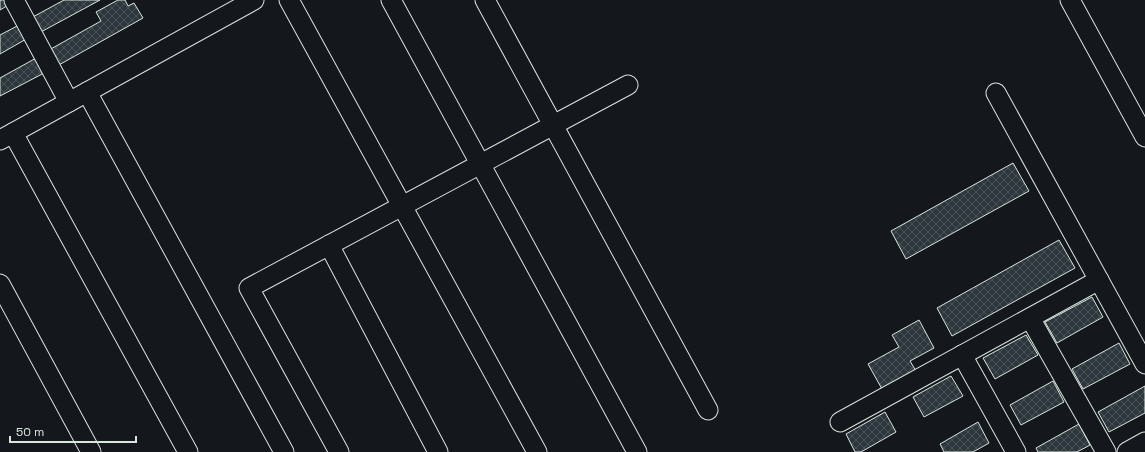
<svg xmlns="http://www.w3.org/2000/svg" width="1145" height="452" viewBox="0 0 1145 452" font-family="'Space Grotesk',sans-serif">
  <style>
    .building { fill: url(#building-cross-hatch); stroke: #d8e6dc }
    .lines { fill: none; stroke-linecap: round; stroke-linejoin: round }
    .minor-casing { stroke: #d8e6dc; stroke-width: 21 }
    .minor { stroke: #14181c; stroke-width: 19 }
  </style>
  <defs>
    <pattern id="building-cross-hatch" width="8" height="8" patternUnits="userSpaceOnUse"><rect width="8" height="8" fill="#2c363c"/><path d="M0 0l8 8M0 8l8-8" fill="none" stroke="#4a5358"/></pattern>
  </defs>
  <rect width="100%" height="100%" fill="#14181c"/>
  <g class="building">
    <path d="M0,0H8L10,4L0,10Z"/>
    <path d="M64,0H100L39,33L31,18Z"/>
    <path d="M118,0H125L128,6L134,3L143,18L57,66L49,50L101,21L96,12Z"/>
    <path d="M21,24L28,38L0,54V35Z"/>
    <path d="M38,57L46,72L0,96V78Z"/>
    <path d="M1013,163L1029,191L906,259L891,231Z"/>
    <path d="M1059,240L1075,268L952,336L937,308Z"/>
    <path d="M1092,297L1103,317L1057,343L1045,322Z"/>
    <path d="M919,320L934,348L910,361L916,371L882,389L868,364L899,347L892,335Z"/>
    <path d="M1026,335L1038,355L995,379L983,358Z"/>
    <path d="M1119,343L1130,364L1083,389L1072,369Z"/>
    <path d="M951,376L963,396L924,417L913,397Z"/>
    <path d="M1053,381L1064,402L1021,425L1010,405Z"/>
    <path d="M1145,386V413L1109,432L1098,412Z"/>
    <path d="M885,412L896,432L861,452H855L846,434Z"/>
    <path d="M978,422L989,443L973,452H944L940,444Z"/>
    <path d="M1079,424L1090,445L1077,452H1038L1036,448Z"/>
  </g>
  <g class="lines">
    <defs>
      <g id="minor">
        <path d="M14,0L69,102"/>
        <path d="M289,0L537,452"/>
        <path d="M391,0L637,452"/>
        <path d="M485,0L708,410"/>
        <path d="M1070,0L1145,137"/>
        <path d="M87,92L284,452"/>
        <path d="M996,93L1145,364"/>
        <path d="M13,133L188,452"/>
        <path d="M0,140L254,0"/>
        <path d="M329,245L438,452"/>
        <path d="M0,284L91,452"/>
        <path d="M1030,318L1106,452"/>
        <path d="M962,355L1016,452"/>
        <path d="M840,422L1099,280"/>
        <path d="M339,452L249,288L628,85"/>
        <path d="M1127,452L1145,442"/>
      </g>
    </defs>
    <use href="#minor" class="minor-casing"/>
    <use href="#minor" class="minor"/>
  </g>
  <path d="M10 436v6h126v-6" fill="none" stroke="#d8e6dc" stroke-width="2"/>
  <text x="16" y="436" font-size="12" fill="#d8e6dc" stroke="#14181c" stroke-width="3" paint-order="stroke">50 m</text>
</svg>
